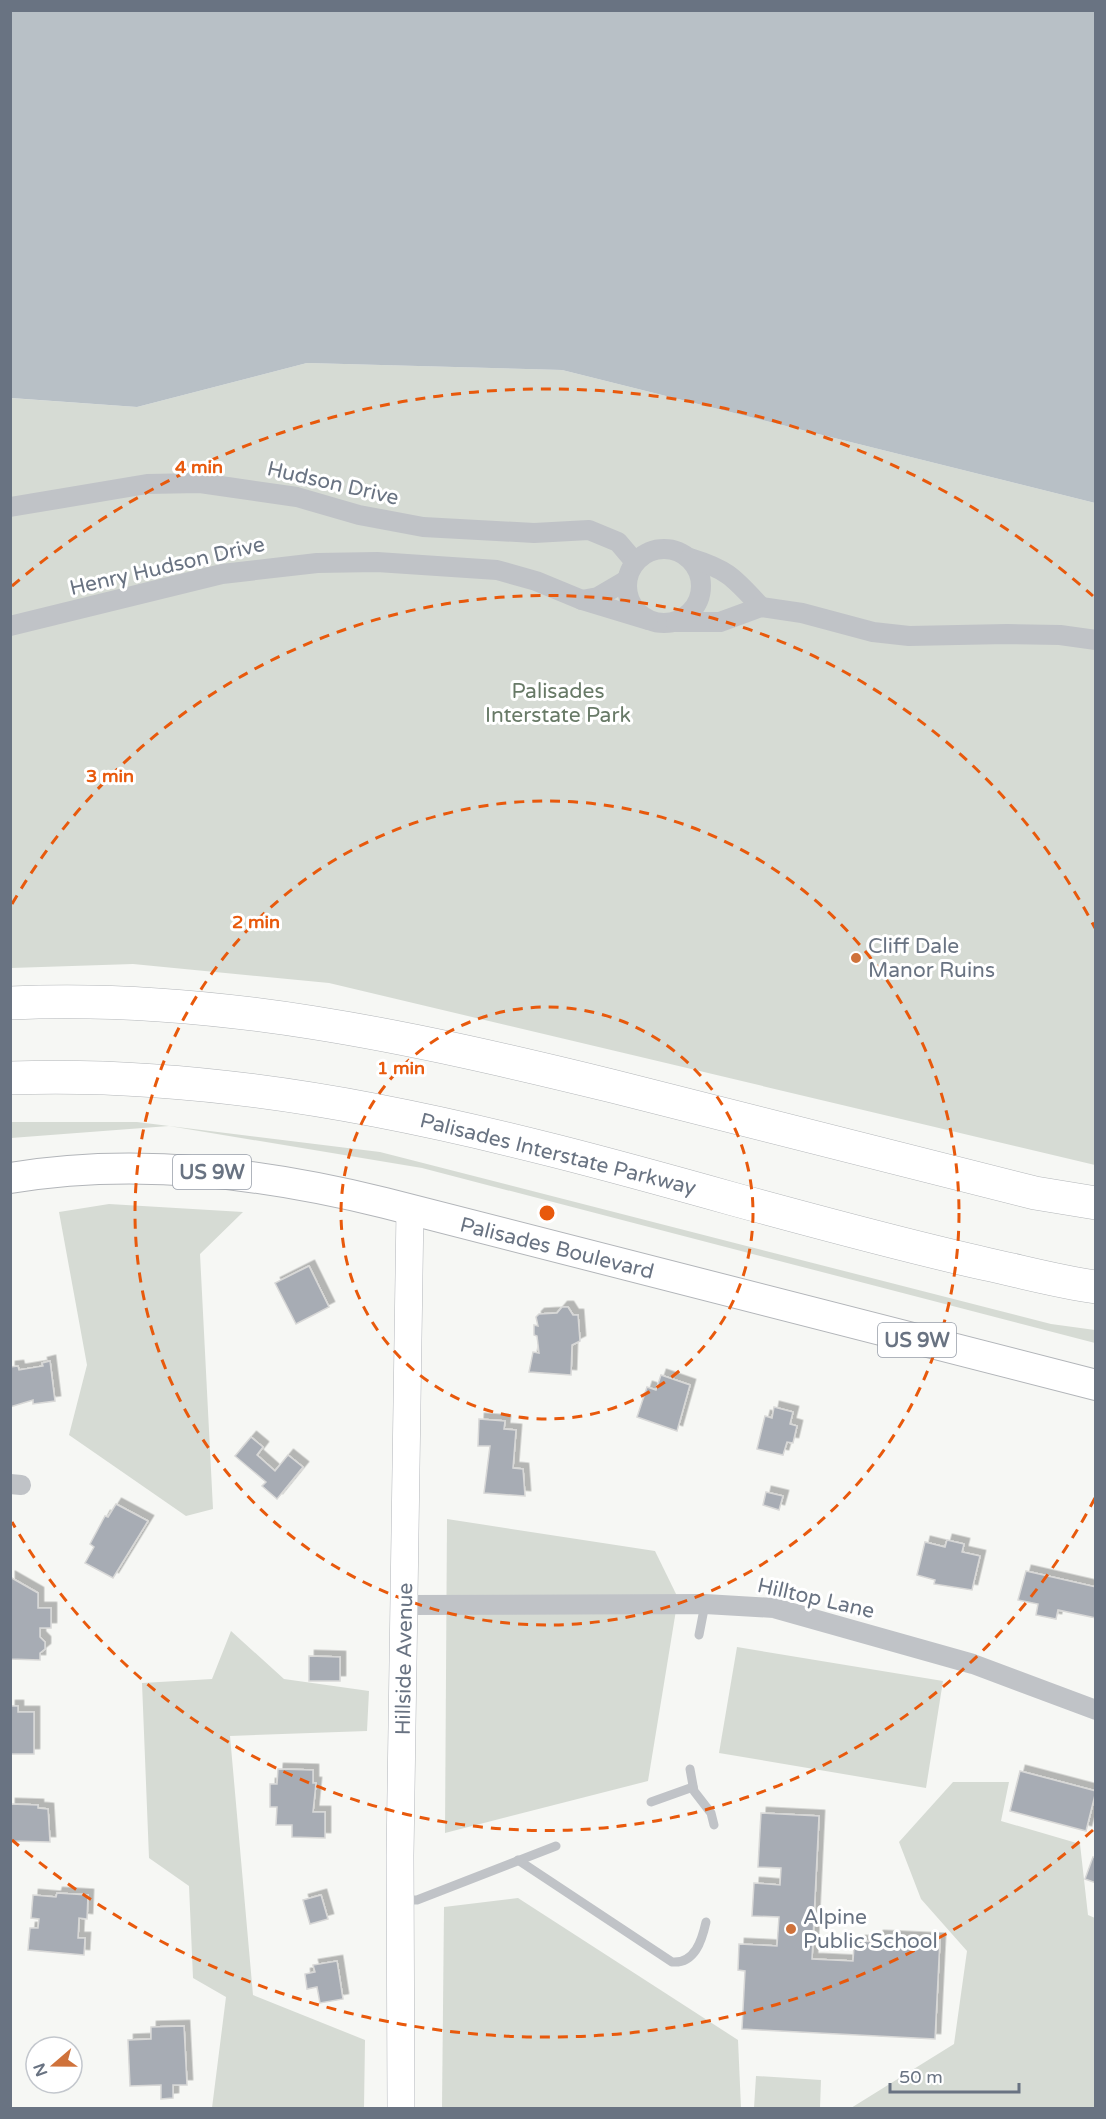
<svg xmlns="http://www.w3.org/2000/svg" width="1106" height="2119" viewBox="0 0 1106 2119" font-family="'Varela Round',sans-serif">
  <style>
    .green { fill: #d6dbd4 }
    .water { fill: #b8c0c6 }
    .building { fill: #a7acb4; stroke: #d8d8d7; stroke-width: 1.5; filter: url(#shadow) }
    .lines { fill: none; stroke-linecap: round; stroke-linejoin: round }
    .secondary-casing { stroke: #b3b6bb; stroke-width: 28 }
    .primary-casing { stroke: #b2b5b9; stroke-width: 32 }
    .highway-casing { stroke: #b3b6b9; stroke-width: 34 }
    .lane { stroke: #c0c3c7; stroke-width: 9 }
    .street { stroke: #c0c3c7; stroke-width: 20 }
    .secondary { stroke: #fff; stroke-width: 27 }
    .primary { stroke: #fff; stroke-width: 30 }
    .highway { stroke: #fff; stroke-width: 33 }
    .ring { fill: none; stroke: #e8590c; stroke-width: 3; stroke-dasharray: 10 8 }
    .poi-dot { fill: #cf723b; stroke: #fff; stroke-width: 2 }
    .labels { text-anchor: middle; stroke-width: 6; stroke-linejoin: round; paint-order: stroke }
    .shield { fill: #fff; stroke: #969da8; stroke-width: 1.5 }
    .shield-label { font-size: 20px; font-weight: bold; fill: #697382 }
    .street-label { font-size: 21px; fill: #697382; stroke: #fff }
    .park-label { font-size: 21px; fill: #687a67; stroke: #fff }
    .poi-label { font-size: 21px; fill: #697382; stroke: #fff; text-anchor: start }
    .centre { fill: #e8590c; stroke: #fff; stroke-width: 3 }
    .ring-label { font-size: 18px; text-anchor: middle; font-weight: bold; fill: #e8590c; stroke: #fff; stroke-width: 6; stroke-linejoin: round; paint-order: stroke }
  </style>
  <defs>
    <filter id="shadow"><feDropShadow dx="5.5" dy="-5.5" stdDeviation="0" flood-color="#0004"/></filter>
  </defs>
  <rect width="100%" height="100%" fill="#f6f7f4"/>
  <g class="green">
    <path d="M307,363L562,370L1095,503V1165L329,983L133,964L11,968L10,398L137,407Z"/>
    <path d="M11,1122H137L380,1152L1051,1324L1095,1330V1343L422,1168L169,1126L11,1138Z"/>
    <path d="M109,1204L243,1212L200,1254L213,1509L186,1516L69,1435L87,1365L59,1212Z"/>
    <path d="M447,1519L655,1551L678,1598L648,1781L445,1833Z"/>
    <path d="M231,1631L284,1679L369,1691L367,1731L230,1736L253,1995L365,2040L364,2108H212L226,1997L193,1978L189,1886L149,1858L142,1683L212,1679Z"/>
    <path d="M737,1647L943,1681L926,1788L719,1753Z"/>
    <path d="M953,1782H1009L1001,1821L1080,1844L1088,1915L1095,1918V2108H851L954,2044L967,1951L921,1899L899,1842Z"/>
    <path d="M518,1898L738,2040L741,2108H442L444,1907Z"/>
    <path d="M756,2076L821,2080L820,2108H754Z"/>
  </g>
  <path class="water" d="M10,11H1095V503L562,370L307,363L137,407L11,398Z"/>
  <g class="building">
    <path d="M309,1266L329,1307L296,1324L275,1283Z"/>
    <path d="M562,1307H568L573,1315H578L580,1341L572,1345L571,1375L529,1372L533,1352L539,1353L537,1336L534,1335V1325L538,1326L536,1317L539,1314L557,1313Z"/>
    <path d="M50,1361L55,1401L33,1404V1400L10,1407V1367L18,1366L19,1370L43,1366L42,1363Z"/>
    <path d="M661,1375L690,1385L677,1431L637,1417L647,1387L656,1390Z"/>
    <path d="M774,1407L793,1412L790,1424L797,1426L793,1443L787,1442L783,1455L757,1449L765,1416L772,1418Z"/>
    <path d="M479,1419L505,1421L504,1429L516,1430L513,1468L523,1469L525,1496L484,1493L490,1446H478Z"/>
    <path d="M251,1437L263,1447L257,1455L275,1471L288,1455L303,1467L277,1499L262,1486L266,1482L235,1456Z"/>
    <path d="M766,1492L783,1496L779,1510L763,1505Z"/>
    <path d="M116,1504L148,1521L113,1578L85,1563L94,1547L90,1544L105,1516L108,1517Z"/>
    <path d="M947,1540L964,1544L962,1552L980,1556L972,1590L934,1584L935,1580L917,1575L925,1542L945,1547Z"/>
    <path d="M1026,1571L1096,1587V1618L1058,1610L1056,1619L1036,1615L1038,1604L1018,1600Z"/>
    <path d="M10,1577L38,1593V1608H51V1628H40V1637L45,1642V1649L40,1653V1660L10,1659Z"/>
    <path d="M309,1656L340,1657V1681H309Z"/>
    <path d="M10,1706H18V1712H34V1754H10Z"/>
    <path d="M278,1769L313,1770V1783H316L313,1812H325V1838L292,1837V1825H276L277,1807H270V1784H277Z"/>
    <path d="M1020,1771L1096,1791L1086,1831L1010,1811Z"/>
    <path d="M10,1804L38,1805V1808L48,1809L50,1842L10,1841Z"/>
    <path d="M761,1813L819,1816L812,1959L853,1961L854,1946L860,1941L878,1942V1936L940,1939L935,2039L742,2029L745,1971L738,1970L739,1944L777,1946L779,1917L752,1916L754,1883L780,1885L781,1868L758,1867Z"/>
    <path d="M1093,1857L1096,1858V1883L1085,1879Z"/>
    <path d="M57,1893L88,1895L87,1919L79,1918L78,1938H85L84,1955L28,1950L30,1928H38L39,1919L31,1918L33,1895L56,1897Z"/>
    <path d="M321,1895L328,1919L310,1924L303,1900Z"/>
    <path d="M337,1961L343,1999L320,2003L317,1987L307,1989L305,1974L315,1972L313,1965Z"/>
    <path d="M184,2026L187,2085H173V2098L161,2099V2085L130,2086L128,2040L151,2039V2027Z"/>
  </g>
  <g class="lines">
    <defs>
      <path id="secondary" d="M401,2108L400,1856L410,1210"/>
      <path id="primary" d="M10,1178C136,1157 263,1173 385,1203L1096,1385"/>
      <g id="highway">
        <path d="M10,1003C214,993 416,1038 612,1086C753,1121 894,1157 1035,1193L1096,1203"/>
        <path d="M10,1078C257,1069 498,1133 733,1199C817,1222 901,1245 986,1264C1023,1272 1059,1282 1096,1287"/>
      </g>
    </defs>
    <use href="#secondary" class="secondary-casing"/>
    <use href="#primary" class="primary-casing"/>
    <use href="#highway" class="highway-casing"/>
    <g class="lane">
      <path d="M699,1635L705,1604"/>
      <path d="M690,1769L694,1791L711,1813L714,1825"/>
      <path d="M651,1802L693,1787"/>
      <path d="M518,1860L672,1962C695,1964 702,1940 706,1922"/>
      <path d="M403,1900H417L556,1846"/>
    </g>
    <g class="street">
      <path d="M10,507L147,484L200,483L297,497L359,515L423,527L534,533L589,530L618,542L635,562"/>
      <circle cx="664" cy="586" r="37"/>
      <path d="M690,558C729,570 734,578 761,607"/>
      <path d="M582,600L598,597L627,580"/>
      <path d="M676,622H720L761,607L802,613L873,632L909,636L1007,634L1060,635L1096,640"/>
      <path d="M10,626L222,574L317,563L377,562L497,570L536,581L582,600L648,620"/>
      <path d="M10,1484L21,1485"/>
      <path d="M406,1605L705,1604L774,1608L973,1664L1096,1710"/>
    </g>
    <use href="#secondary" class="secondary"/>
    <use href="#primary" class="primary"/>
    <use href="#highway" class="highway"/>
  </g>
  <g class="ring">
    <circle cx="547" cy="1213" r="206"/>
    <circle cx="547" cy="1213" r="412"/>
    <path d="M1095 1498A618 618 0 0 1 12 1522M12 904A618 618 0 0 1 1095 928"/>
    <path d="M1093 1830A824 824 0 0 1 12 1840M12 586A824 824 0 0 1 1093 596"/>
  </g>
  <g class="poi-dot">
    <circle cx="856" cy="958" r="6"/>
    <circle cx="791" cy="1929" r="6"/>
  </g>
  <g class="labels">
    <g class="shield">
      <rect x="173" y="1155" width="78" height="34" rx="4.5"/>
      <rect x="878" y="1323" width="78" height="34" rx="4.5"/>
    </g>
    <g class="shield-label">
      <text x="212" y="1179">US 9W</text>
      <text x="917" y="1347">US 9W</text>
    </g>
    <g class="street-label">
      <text transform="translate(333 483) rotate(13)" y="7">Hudson Drive</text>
      <text transform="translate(167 566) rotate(-13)" y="7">Henry Hudson Drive</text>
      <text transform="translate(558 1154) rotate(14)" y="7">Palisades Interstate Parkway</text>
      <text transform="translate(557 1248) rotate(14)" y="7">Palisades Boulevard</text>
      <text transform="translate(816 1598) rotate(13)" y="7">Hilltop Lane</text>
      <text transform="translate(404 1659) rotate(-89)" y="7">Hillside Avenue</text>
    </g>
    <g class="park-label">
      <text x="558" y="698">Palisades<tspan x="558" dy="24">Interstate Park</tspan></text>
    </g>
    <g class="poi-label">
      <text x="868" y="953">Cliff Dale<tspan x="868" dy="24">Manor Ruins</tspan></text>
      <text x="803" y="1924">Alpine<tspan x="803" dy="24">Public School</tspan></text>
    </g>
  </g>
  <circle cx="547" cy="1213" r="9" class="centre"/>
  <g class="ring-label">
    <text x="199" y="473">4 min</text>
    <text x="110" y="782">3 min</text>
    <text x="256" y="928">2 min</text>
    <text x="401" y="1074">1 min</text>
  </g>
  <rect width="1106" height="2119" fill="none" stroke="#697382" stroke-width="24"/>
  <g transform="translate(54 2065) rotate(250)"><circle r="28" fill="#ffffff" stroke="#c3c7cd" stroke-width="1.5"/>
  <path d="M0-4.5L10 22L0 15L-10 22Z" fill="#cf723b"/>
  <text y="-9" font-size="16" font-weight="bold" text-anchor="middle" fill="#697382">N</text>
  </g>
  <path d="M890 2083v9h129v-9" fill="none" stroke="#697382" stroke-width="3"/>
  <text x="899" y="2083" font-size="18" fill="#697382" stroke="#ffffff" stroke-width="4.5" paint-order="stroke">50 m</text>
</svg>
